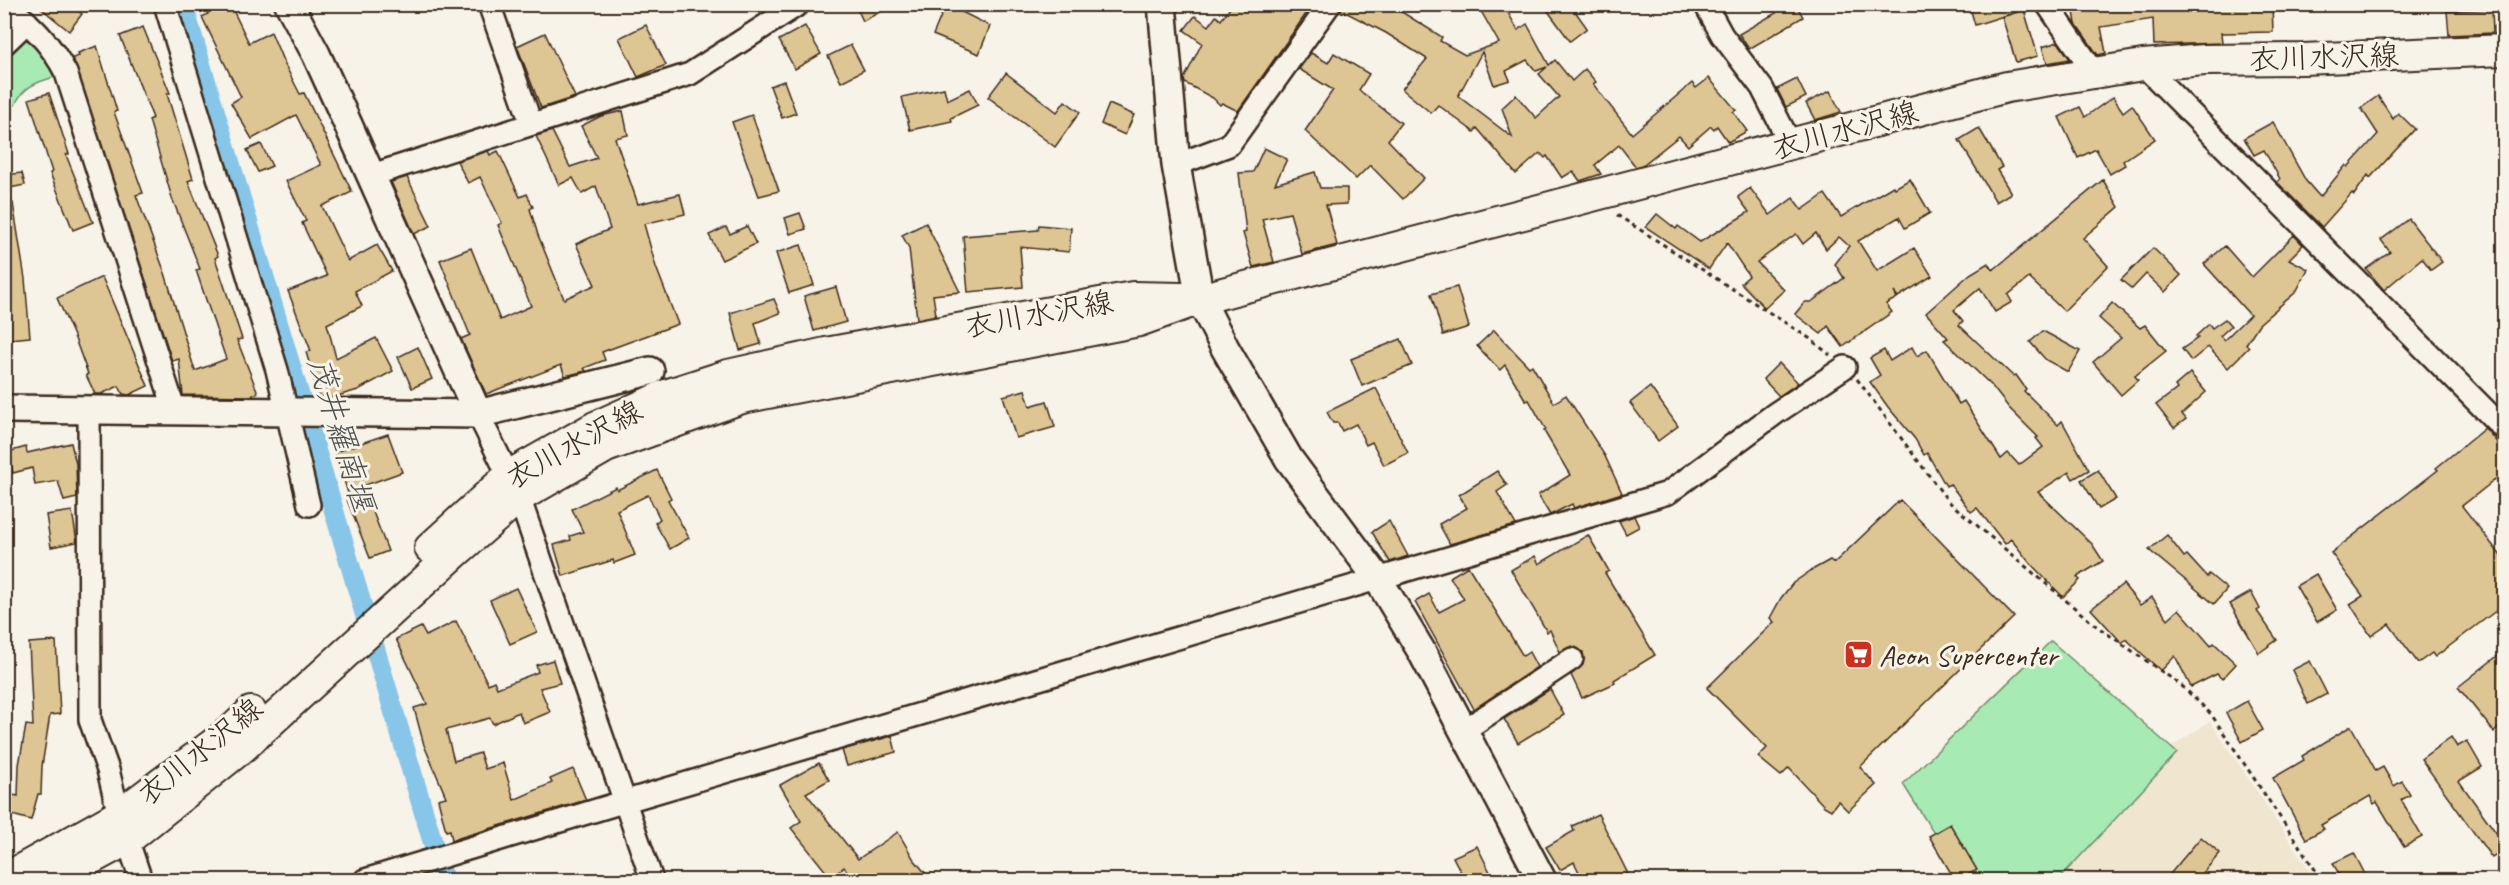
<svg xmlns="http://www.w3.org/2000/svg" width="2509" height="885" viewBox="0 0 2509 885" font-family="Caveat,'Klee One',sans-serif">
  <style>
    .built { fill: #f0e5cf }
    .green { fill: #a8eab4; stroke: #728a69; stroke-width: 1.5 }
    .lines { fill: none; stroke-linecap: round; stroke-linejoin: round }
    .canal { stroke: #87c6e8; stroke-width: 20 }
    .building { fill: #dec594; stroke: #3b2a1e; stroke-width: 1.5; fill-rule: evenodd }
    .minor-casing { stroke: #3b2a1e; stroke-width: 26 }
    .tertiary-casing { stroke: #3b2a1e; stroke-width: 32 }
    .secondary-casing { stroke: #3b2a1e; stroke-width: 34 }
    .path { stroke: #3b2a1e; stroke-width: 3; stroke-dasharray: 4.5 4.5; stroke-linecap: butt }
    .minor { stroke: #f7f3e8; stroke-width: 21 }
    .tertiary { stroke: #f7f3e8; stroke-width: 27 }
    .secondary { stroke: #f7f3e8; stroke-width: 30 }
    .labels { text-anchor: middle; stroke-width: 6; stroke-linejoin: round; paint-order: stroke }
    .street-label { font-size: 30px; fill: #3b2a1e; stroke: #f7f3e8 }
    .poi-label { font-size: 30px; fill: #3b2a1e; stroke: #f7f3e8; text-anchor: start }
    .water-label { font-size: 32px; font-style: italic; fill: #4e5150; stroke: #f7f3e8 }
  </style>
  <rect width="100%" height="100%" fill="#f7f3e8"/>
  <filter id="ink" filterUnits="userSpaceOnUse"><feTurbulence type="fractalNoise" baseFrequency=".0167" numOctaves="2"/><feDisplacementMap in="SourceGraphic" scale="12" xChannelSelector="R" yChannelSelector="G"/><feConvolveMatrix kernelMatrix="1 2 1 2 8 2 1 2 1" color-interpolation-filters="sRGB"/></filter>
  <g filter="url(#ink)">
    <path class="built" d="M2210,721L2316,880H1976L2016,853Z"/>
    <g class="green">
      <path d="M22,38L43,47L55,77C36,82 23,87 15,105L5,107V55Z"/>
      <path d="M2051,641L2177,753L2058,880H1963L1903,784Z"/>
    </g>
    <g class="lines">
      <path class="canal" d="M183,4L444,880"/>
    </g>
    <g class="building">
      <path d="M36,4H70L82,14L69,31Z"/>
      <path d="M204,4H230L249,43L271,32L284,63L300,94L304,93L352,192L322,206L348,261L377,245L392,271L355,291L362,306L327,324L336,358L376,338L393,371L358,390L334,397H319L306,352L311,351L288,291L327,276L302,223L306,221L286,181L321,165L296,115L252,139L231,103L241,97L202,17L208,14Z"/>
      <path d="M855,4H895L863,21Z"/>
      <path d="M946,4L990,26L979,54L933,35Z"/>
      <path d="M1233,4H1313L1238,111L1222,103L1220,105L1213,98L1185,83L1184,79L1202,43L1184,30L1195,16L1209,26L1216,16L1221,20Z"/>
      <path d="M1343,4H1389L1442,37L1440,41L1465,55L1499,43L1477,4H1503L1518,30L1527,24L1549,65L1555,60L1572,81L1585,69L1596,82L1593,84L1632,134L1692,83L1696,88L1709,78L1736,110L1733,112L1747,131L1728,142L1717,126L1714,129L1711,126L1688,146L1679,136L1644,164L1636,167L1619,145L1595,165L1601,174L1580,181L1573,171L1562,178L1547,156L1545,158L1540,153L1516,174L1477,128L1474,132L1438,105L1431,113L1402,89L1427,59L1386,33L1341,10ZM1482,52L1494,85L1510,80L1506,71L1527,60L1536,71L1547,67L1539,74L1559,97L1536,118L1516,95L1502,108L1512,137L1458,96Z"/>
      <path d="M1556,4H1570L1587,28L1570,41L1548,11Z"/>
      <path d="M1771,4H1796L1803,17L1749,49L1739,34L1776,13Z"/>
      <path d="M1969,4H2029V8L1975,25Z"/>
      <path d="M2073,4L2272,5L2273,32L2221,33L2222,43L2154,45L2153,19L2101,27L2106,53L2098,55L2076,24Z"/>
      <path d="M2492,9L2493,33L2449,35L2447,11Z"/>
      <path d="M2024,10L2038,56L2016,62L2002,17Z"/>
      <path d="M646,25L666,65L638,77L619,38Z"/>
      <path d="M805,26L821,54L795,69L779,40Z"/>
      <path d="M143,27L170,93L167,94L193,179L188,181L218,256L215,258L242,339L237,340L258,393L251,396L183,395L179,359L172,361L73,58L79,56L78,53L97,46L117,111L114,112L143,193L136,195L165,273L195,371L226,359L196,270L200,269L172,198L149,120L153,118L120,36Z"/>
      <path d="M545,33L575,97L541,108L517,46Z"/>
      <path d="M2058,42L2070,59L2047,63L2042,47Z"/>
      <path d="M851,45L864,70L841,82L828,56Z"/>
      <path d="M1311,53L1328,63L1334,53L1369,74L1359,90L1401,123L1388,140L1424,178L1403,199L1370,165L1356,179L1305,131L1333,90L1299,69Z"/>
      <path d="M1006,73L1057,112L1065,101L1080,112L1055,147L988,97Z"/>
      <path d="M1797,79L1806,97L1786,107L1777,89Z"/>
      <path d="M784,81L796,113L782,118L770,86Z"/>
      <path d="M944,88L947,100L970,89L978,105L951,118L952,121L910,130L902,97Z"/>
      <path d="M1830,91L1841,112L1815,120L1806,103Z"/>
      <path d="M49,93L69,154L66,155L93,222L73,230L50,173L52,172L29,99Z"/>
      <path d="M2378,96L2393,119L2398,113L2415,129L2370,178L2368,175L2354,195L2352,193L2322,227L2277,182L2280,179L2264,150L2254,155L2244,138L2273,122L2306,181L2320,197L2346,165L2348,167L2378,134L2361,108Z"/>
      <path d="M2113,97L2123,112L2132,105L2155,139L2123,161L2125,165L2110,174L2096,149L2078,158L2059,117L2080,107L2085,117Z"/>
      <path d="M1109,104L1134,115L1125,135L1101,124Z"/>
      <path d="M623,111L628,135L615,138L638,204L680,194L685,214L644,224L656,267L678,324L602,352L605,360L584,368L586,371L565,376L561,365L486,394L461,339L470,335L440,260L471,248L500,320L531,306L498,225L502,223L480,177L468,183L457,161L488,151L490,155L498,151L520,197L527,194L533,207L530,209L538,235L564,299L595,285L576,244L610,229L596,186L582,194L573,178L559,185L536,136L552,131L570,167L597,158L581,126L601,116Z"/>
      <path d="M752,115L779,191L759,196L732,122Z"/>
      <path d="M1979,128L2002,167L1997,170L2011,193L1996,202L1959,140Z"/>
      <path d="M261,144L272,166L258,172L247,150Z"/>
      <path d="M1264,148L1287,159L1275,184L1315,172L1320,188H1347V204L1326,205L1337,245L1302,254L1290,213L1262,219L1274,262L1253,267L1243,233L1246,232L1239,173L1253,172Z"/>
      <path d="M22,173L25,185L4,189V175Z"/>
      <path d="M407,177L431,226L414,234L391,182Z"/>
      <path d="M1910,179L1930,213L1905,228L1899,217L1858,241L1877,271L1914,248L1932,276L1898,297L1894,292L1897,298L1886,304L1892,312L1843,347L1828,326L1821,334L1795,314L1805,302H1811L1844,278L1835,264L1849,246L1839,237L1826,249L1816,233L1803,244L1796,234L1757,262L1784,290L1765,308L1741,283L1749,276L1727,243L1709,269L1646,227L1657,214L1676,229L1678,226L1700,242L1749,212L1738,197L1750,188L1770,215L1793,198L1802,210L1825,194L1841,217L1893,186L1895,188Z"/>
      <path d="M2103,180L2119,207L2083,238L2108,266L2064,311L2029,278L2008,295L2012,302L1995,312L1980,288L1954,310L1963,321L1959,325L2013,376L2016,375L2026,389L2024,391L2058,425L2062,421L2089,470L2073,479L2069,472L2038,492L2092,544L2103,561L2077,577L2080,580L2063,597L2029,562L2011,539L2005,544L1977,508L1971,512L1950,484L1946,486L1927,453L1924,455L1915,439L1888,407L1870,382L1880,375L1870,358L1884,350L1890,361L1912,347L1917,356L1927,350L1959,404L1964,401L2001,459L2008,453L2019,465L2043,447L2036,438L2038,437L2009,408L1991,385L1944,340L1948,338L1926,313L1970,274L1988,263L1993,270Z"/>
      <path d="M13,203L25,279L30,337L9,339L4,285V204Z"/>
      <path d="M800,213L806,229L790,234L785,218Z"/>
      <path d="M2409,219L2442,262L2431,270L2422,258L2384,290L2366,269L2390,252L2381,240Z"/>
      <path d="M926,223L960,292L933,295L936,315L917,319L909,248L902,235Z"/>
      <path d="M1039,225L1071,228L1069,252L1020,247L1023,287L968,292L963,236L1038,230Z"/>
      <path d="M747,226L756,244L722,260L709,235L726,227L730,234Z"/>
      <path d="M2294,235L2303,245L2289,259L2308,269L2296,292L2259,324L2246,344L2249,347L2228,368L2208,347L2191,361L2182,349L2198,338L2196,336L2209,324L2212,328L2225,319L2231,326L2220,336L2224,340L2250,315L2204,264L2225,246L2252,277Z"/>
      <path d="M801,245L814,285L789,293L776,253Z"/>
      <path d="M2153,248L2181,275L2165,292L2146,274L2132,289L2121,280Z"/>
      <path d="M102,277L148,386L129,395L123,394L119,386L101,394H95L86,375L88,374L74,336L57,298Z"/>
      <path d="M836,287L846,322L814,331L804,296Z"/>
      <path d="M1457,287L1469,327L1443,335L1431,294Z"/>
      <path d="M774,299L780,313L755,323L761,344L740,350L730,313Z"/>
      <path d="M2112,303L2140,328L2145,325L2166,351L2135,376L2138,380L2121,395L2093,362L2121,338L2099,318Z"/>
      <path d="M1494,330L1529,367L1532,365L1554,403L1566,395L1605,456L1622,493L1574,508L1572,504L1550,515L1538,495L1570,475L1544,431L1546,430L1529,400L1526,401L1505,365L1500,370L1477,346Z"/>
      <path d="M2043,331L2080,351L2068,372L2046,360L2030,342Z"/>
      <path d="M1401,339L1412,365L1362,386L1351,359Z"/>
      <path d="M418,347L432,379L412,388L398,357Z"/>
      <path d="M1779,363L1798,383L1779,396L1763,379Z"/>
      <path d="M2190,373L2206,392L2182,414L2186,419L2174,428L2156,405L2177,389L2175,386Z"/>
      <path d="M1650,387L1678,426L1658,441L1630,403Z"/>
      <path d="M1376,388L1408,453L1384,465L1372,442L1366,445L1356,424L1342,431L1338,423H1333L1327,412Z"/>
      <path d="M1025,390L1030,406L1047,401L1055,427L1016,438L1003,396Z"/>
      <path d="M2485,428L2505,452V472L2462,506L2505,561V604L2435,657L2432,653L2418,663L2389,624L2371,636L2350,604L2363,596L2331,553L2438,470L2436,468Z"/>
      <path d="M388,434L402,472L363,486L388,551L370,558L346,497L349,496L335,452Z"/>
      <path d="M71,443L76,464L77,498L64,501L58,481L35,485L32,468L13,473L8,452L26,447L27,453Z"/>
      <path d="M657,470L671,498L668,500L689,538L670,549L655,523L660,519L648,495L617,510L635,555L614,563L613,560L563,576L554,545L571,540L570,536L583,532L572,509L616,487L617,490Z"/>
      <path d="M2098,470L2116,499L2099,509L2081,480Z"/>
      <path d="M1497,471L1507,485L1497,492L1516,525L1450,544L1439,524L1467,508L1459,495Z"/>
      <path d="M1900,500L2014,617L1860,767L1876,785L1848,811L1838,801L1831,810L1824,806L1789,768L1781,776L1758,757L1767,748L1707,688L1774,622L1770,618L1781,598L1793,583L1812,570L1830,560L1834,563Z"/>
      <path d="M72,511L77,542L51,547L46,515Z"/>
      <path d="M1634,516L1639,527L1626,534L1619,521Z"/>
      <path d="M1389,521L1408,556L1390,562L1372,532Z"/>
      <path d="M1588,535L1609,571L1605,573L1655,655L1614,680L1615,683L1582,698L1571,675L1583,665V652L1572,646L1560,652L1550,630L1547,632L1511,570L1535,556L1539,564Z"/>
      <path d="M2167,535L2184,557L2187,555L2207,577L2209,574L2227,589L2214,604L2149,550Z"/>
      <path d="M1468,566L1523,656L1529,652L1537,667L1474,709L1415,602L1429,594L1439,612L1464,599L1450,577Z"/>
      <path d="M2316,574L2337,610L2317,622L2296,586Z"/>
      <path d="M2123,584L2140,605L2152,597L2168,619L2179,609L2211,646L2214,643L2236,664L2222,679L2217,674L2191,687L2175,656L2161,671L2126,639L2122,643L2091,609Z"/>
      <path d="M516,588L537,632L510,644L490,600Z"/>
      <path d="M2251,592L2260,609L2257,611L2277,640L2259,653L2230,604Z"/>
      <path d="M456,621L488,684L494,681L497,688L538,672L536,665L553,660L560,683L540,688L550,712L523,723L519,712L493,724L490,718L446,730L454,761L480,753L485,769L503,763L514,800L552,783L550,779L573,769L586,800L452,840L450,830L446,831L438,799L446,797L424,745L414,708L427,704L396,639L421,627L426,636Z"/>
      <path d="M56,641L60,714L50,715L42,766L41,794H38L31,820L8,814L13,795L18,796L19,765L26,725L33,726L29,643Z"/>
      <path d="M2505,650V723L2494,732L2458,687Z"/>
      <path d="M2310,661L2327,694L2308,704L2292,670Z"/>
      <path d="M1550,689L1564,715L1518,743L1504,719Z"/>
      <path d="M2247,701L2263,730L2242,742L2226,713Z"/>
      <path d="M2351,726L2376,771L2383,767L2394,786L2402,781L2410,795L2401,800L2422,837L2404,847L2377,802L2374,804L2370,796L2321,825L2324,829L2306,839L2273,778L2304,760L2302,756Z"/>
      <path d="M892,736L896,752L847,766L842,750Z"/>
      <path d="M2451,737L2457,747L2467,741L2482,767L2459,781L2505,845V849L2492,858L2421,759Z"/>
      <path d="M819,763L829,780L806,793L858,859L898,832L913,858L931,880H854L844,867L831,878L791,828L801,821L780,785Z"/>
      <path d="M1598,814L1628,874L1616,880H1583L1574,862L1560,870L1546,847L1574,831L1572,826Z"/>
      <path d="M1950,824L1977,870L1958,880H1955L1929,836Z"/>
      <path d="M2201,837L2220,853L2197,880H2165Z"/>
      <path d="M1477,846L1494,880H1465L1453,857Z"/>
      <path d="M2354,853L2368,880H2342L2333,863Z"/>
    </g>
    <g class="lines">
      <defs>
        <g id="minor">
          <path d="M6,4C33,27 50,42 66,73L175,411"/>
          <path d="M165,4L277,370L309,505"/>
          <path d="M489,4L531,123"/>
          <path d="M1705,4L1722,35L1762,88L1791,145"/>
          <path d="M2047,4L2094,72"/>
          <path d="M4,44L27,22"/>
          <path d="M2143,65L2504,429"/>
          <path d="M1176,165L1229,145L1330,4"/>
          <path d="M372,175L690,74L799,4"/>
          <path d="M89,410L90,720L108,770L119,815L141,880"/>
          <path d="M478,414L519,497L652,880"/>
          <path d="M1463,731L1572,659"/>
          <path d="M365,880L623,802L1668,493L1776,413L1845,367"/>
        </g>
        <g id="tertiary">
          <path d="M289,4L316,54L337,100L478,414"/>
          <path d="M1162,4L1176,165L1200,299L1225,348L1289,459L1378,579L1422,652L1542,880"/>
          <path d="M4,409L478,414L650,371"/>
        </g>
        <g id="secondary">
          <path d="M430,548L510,475L595,427L666,395L728,375L826,353L1133,297L1182,298"/>
          <path d="M4,879L119,815L232,730L251,712"/>
          <path d="M52,880L128,839L243,747L455,553L519,497L606,447L742,398L1139,321L1200,299L2007,87L2143,65L2205,60L2303,59L2504,50"/>
        </g>
      </defs>
      <use href="#minor" class="minor-casing"/>
      <use href="#tertiary" class="tertiary-casing"/>
      <use href="#secondary" class="secondary-casing"/>
      <g class="path">
        <path d="M1617,215L1809,338L1830,355"/>
        <path d="M1857,379L1948,501L2095,625L2181,685L2211,714L2322,880"/>
      </g>
      <use href="#minor" class="minor"/>
      <use href="#tertiary" class="tertiary"/>
      <use href="#secondary" class="secondary"/>
    </g>
  </g>
  <defs>
    <symbol id="supermarket-square" viewBox="-11 -11 22 22"><rect x="-9" y="-9" width="18" height="18" rx="4" fill="#c8321e" stroke="#f7f3e8"/><path d="M-6-5.5h2.5l.6 2H6L4.5 2H-2.5L-4.4-4H-6ZM-1.5 3.2a1.3 1.3 0 1 0 .1 0ZM3 3.2a1.3 1.3 0 1 0 .1 0Z" fill="#fff"/></symbol>
  </defs>
  <g fill-rule="evenodd">
    <use href="#supermarket-square" x="1842" y="638" width="33" height="33"/>
  </g>
  <g class="labels">
    <g class="street-label">
      <text transform="translate(2324 57) rotate(-2)" y="10">衣川水沢線</text>
      <text transform="translate(1845 130) rotate(-15)" y="10">衣川水沢線</text>
      <text transform="translate(1039 314) rotate(-10)" y="10">衣川水沢線</text>
      <text transform="translate(574 444) rotate(-29)" y="10">衣川水沢線</text>
      <text transform="translate(200 751) rotate(-39)" y="10">衣川水沢線</text>
    </g>
    <g class="poi-label">
      <text x="1879" y="665">Aeon Supercenter</text>
    </g>
    <g class="water-label">
      <text transform="translate(342 434) rotate(73)" y="11">茂井羅南堰</text>
    </g>
  </g>
  <rect width="2509" height="885" fill="none" stroke="#f7f3e8" stroke-width="24"/>
  <rect x="12" y="12" width="2485" height="861" fill="none" stroke="#3b2a1e" stroke-width="2" filter="url(#ink)"/>
</svg>
